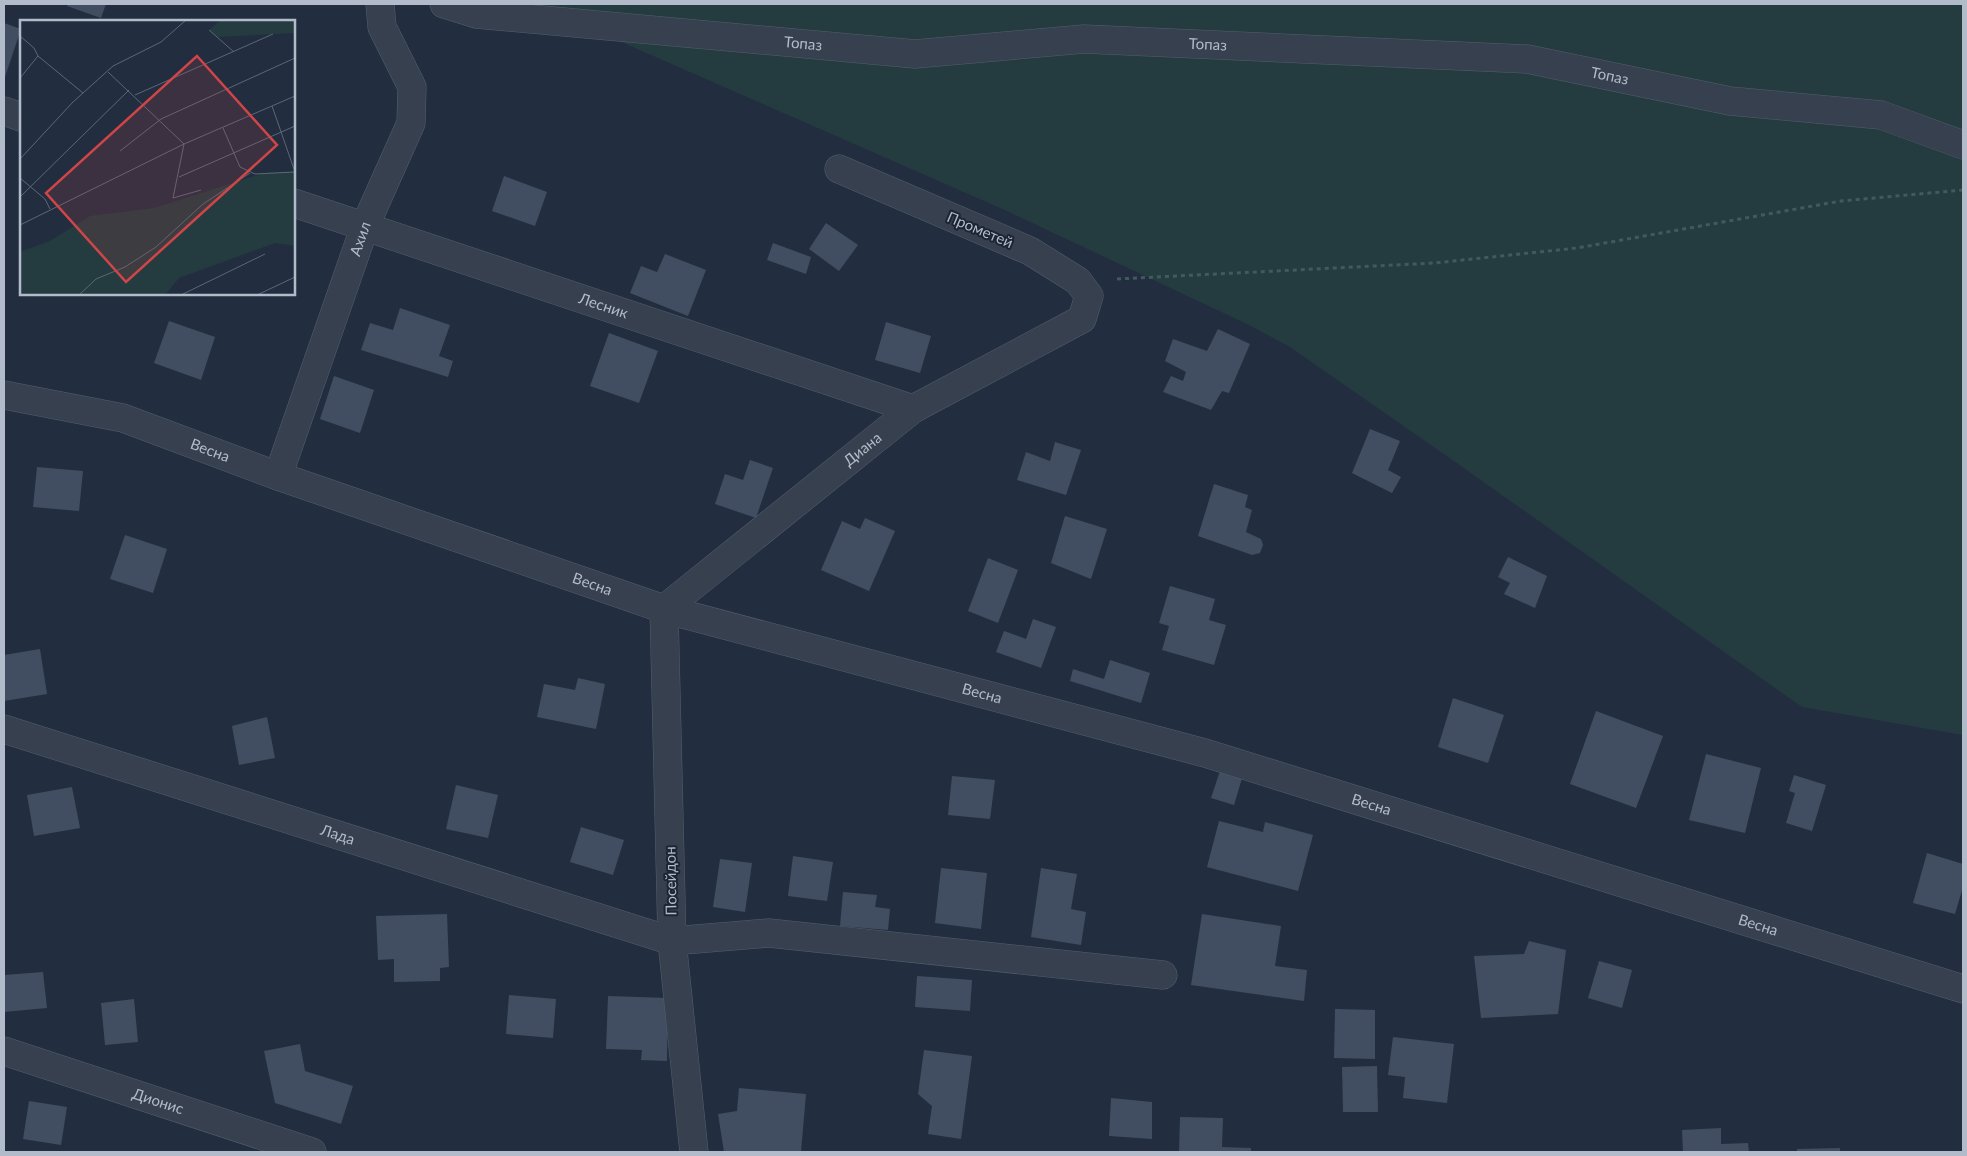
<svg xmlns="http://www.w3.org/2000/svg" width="1967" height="1156" viewBox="0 0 1967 1156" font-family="Lato,sans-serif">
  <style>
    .green { fill: #243c40 }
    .building { fill: #414e61 }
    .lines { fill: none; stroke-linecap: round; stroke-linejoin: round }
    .minor-casing { stroke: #545e6d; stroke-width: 29 }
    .path { stroke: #42595d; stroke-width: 3; stroke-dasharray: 4 4; stroke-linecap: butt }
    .minor { stroke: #36404f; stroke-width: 28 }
    .labels { text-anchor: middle; stroke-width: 4; stroke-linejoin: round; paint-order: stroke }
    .street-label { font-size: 15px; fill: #b2bbca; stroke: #1b2534 }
    .inset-road { fill: none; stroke: #5c6677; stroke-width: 1 }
    .view { fill: #cf4548; fill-opacity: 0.15; stroke: #cf4548; stroke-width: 2.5 }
    .inset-edge { fill: none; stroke: #b2bbca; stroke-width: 2.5 }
  </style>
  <rect width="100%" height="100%" fill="#222e3f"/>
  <path class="green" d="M535,4H1963V735L1802,707L1451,459L1290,347L1249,325L1007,211Z"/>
  <g class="building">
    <path d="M68,4H106L101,18L67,6Z"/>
    <path d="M4,23L21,29L4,80Z"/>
    <path d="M504,176L547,192L535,226L492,211Z"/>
    <path d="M826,223L858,245L839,271L809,249Z"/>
    <path d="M773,243L811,257L806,274L767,260Z"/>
    <path d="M665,254L706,270L688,316L630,293L641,266L657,272Z"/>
    <path d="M400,308L450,325L439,356L453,361L448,377L361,350L370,323L393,330Z"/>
    <path d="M169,321L215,337L201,380L154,363Z"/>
    <path d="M886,322L931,336L920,373L875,360Z"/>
    <path d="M1218,329L1250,344L1229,393L1222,391L1211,410L1163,392L1171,376L1183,381L1186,372L1165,361L1173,339L1207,351Z"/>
    <path d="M609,333L658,351L639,403L590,386Z"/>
    <path d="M334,376L374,390L360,433L320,419Z"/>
    <path d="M1370,429L1400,441L1388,470L1401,477L1392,493L1352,473Z"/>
    <path d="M1055,442L1081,450L1066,495L1017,480L1026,452L1050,461Z"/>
    <path d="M750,460L773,468L756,518L715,504L725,474L743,480Z"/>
    <path d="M37,467L83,471L79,511L33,507Z"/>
    <path d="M1214,484L1248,495L1245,507L1252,510L1246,532L1261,539L1263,545L1260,553L1252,555L1198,536Z"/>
    <path d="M1065,516L1107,529L1091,579L1051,563Z"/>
    <path d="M865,518L895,531L869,591L821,570L842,521L860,529Z"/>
    <path d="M125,535L167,549L153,593L110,579Z"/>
    <path d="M1508,557L1547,576L1535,608L1504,594L1510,583L1498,577Z"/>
    <path d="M988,558L1018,570L998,623L968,611Z"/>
    <path d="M1170,586L1215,599L1209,620L1226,625L1214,665L1162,650L1169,626L1159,623Z"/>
    <path d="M1033,619L1056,627L1041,668L996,652L1004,631L1026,639Z"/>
    <path d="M40,649L47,694L4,701V655Z"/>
    <path d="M1110,660L1150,673L1141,703L1070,681L1073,669L1104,679Z"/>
    <path d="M578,678L605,684L596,729L537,717L544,684L575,690Z"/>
    <path d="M1453,698L1504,715L1488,763L1438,747Z"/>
    <path d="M1596,711L1663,736L1636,808L1570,784Z"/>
    <path d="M267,717L275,758L239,765L232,726Z"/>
    <path d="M1706,754L1761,768L1745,833L1689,820Z"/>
    <path d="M1221,768L1243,775L1234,805L1211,798Z"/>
    <path d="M1794,775L1826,785L1812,831L1786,823L1795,793L1789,791Z"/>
    <path d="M952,776L995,780L990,819L948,815Z"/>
    <path d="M456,785L498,795L488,838L446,829Z"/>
    <path d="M72,787L80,828L34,836L27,795Z"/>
    <path d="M1219,821L1263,832L1265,822L1313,835L1298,891L1207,867Z"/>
    <path d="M581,827L624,840L613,875L570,862Z"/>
    <path d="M1927,853L1963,864V887L1955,914L1913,903Z"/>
    <path d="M793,856L833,862L827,901L788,896Z"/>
    <path d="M720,859L752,863L745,912L713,907Z"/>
    <path d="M941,868L987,873L981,929L935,923Z"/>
    <path d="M1041,868L1077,874L1071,909L1086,912L1081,945L1031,937Z"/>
    <path d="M843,892L877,895L875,907L890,909L888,930L840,926Z"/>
    <path d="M447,914L449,967L440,968V981L394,982V959L378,960L376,916Z"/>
    <path d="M1202,914L1281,926L1275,966L1307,970L1304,1001L1191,985Z"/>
    <path d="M1529,941L1566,950L1558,1014L1481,1018L1474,956L1524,954Z"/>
    <path d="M1599,961L1632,970L1622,1008L1588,998Z"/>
    <path d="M43,972L47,1008L4,1012V975Z"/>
    <path d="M917,976L972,980L970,1011L915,1007Z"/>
    <path d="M509,995L556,999L553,1038L506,1034Z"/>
    <path d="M608,996L668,998L667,1061L641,1060L642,1050L606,1049Z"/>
    <path d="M134,999L138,1042L105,1045L101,1003Z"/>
    <path d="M1335,1009L1375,1010V1059L1334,1058Z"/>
    <path d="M1393,1037L1454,1044L1447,1103L1403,1098L1405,1077L1388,1075Z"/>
    <path d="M300,1044L305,1071L353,1086L341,1124L275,1103L264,1051Z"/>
    <path d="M924,1050L972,1056L961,1139L928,1134L932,1106L918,1094Z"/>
    <path d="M1377,1066L1378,1112H1343L1342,1067Z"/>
    <path d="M739,1088L806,1094L801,1152H724L718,1114L737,1111Z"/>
    <path d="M1111,1098L1152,1102V1139L1109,1136Z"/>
    <path d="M29,1101L67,1107L61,1145L23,1139Z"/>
    <path d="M1180,1117L1223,1118L1222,1147L1251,1148V1152H1179Z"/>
    <path d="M1721,1128V1144L1748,1143L1749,1152H1683L1682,1130Z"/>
    <path d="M1840,1148V1152H1797V1149Z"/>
  </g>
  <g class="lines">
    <defs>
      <g id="minor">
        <path id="s1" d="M444,4L476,14L915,54L1084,39L1527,59L1730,101L1881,115L1963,145"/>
        <path d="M4,111L21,117"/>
        <path id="s2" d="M294,203L913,409"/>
        <path id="s3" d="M4,395L123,418L278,476L664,609L1205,753L1963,989"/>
        <path id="s4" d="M278,476L365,226L411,123L412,87L382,27L380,4"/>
        <path id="s5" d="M4,729L672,941L769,933L1163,975"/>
        <path id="s6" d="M4,1051L312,1152"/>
        <path id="s7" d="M694,1152L672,941L664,609L913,409L1082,319L1089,296L1078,281L1030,251L839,169"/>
      </g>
    </defs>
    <use href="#minor" class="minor-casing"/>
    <path class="path" d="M1117,279L1434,263L1577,248L1841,201L1963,190"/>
    <use href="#minor" class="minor"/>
  </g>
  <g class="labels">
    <g class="street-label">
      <text dy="5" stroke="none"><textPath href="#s1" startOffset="362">Топаз</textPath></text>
      <text dy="5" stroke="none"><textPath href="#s1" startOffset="768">Топаз</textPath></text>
      <text dy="5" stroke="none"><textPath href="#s1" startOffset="1172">Топаз</textPath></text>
      <text transform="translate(980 230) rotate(23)" y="5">Прометей</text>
      <text dy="5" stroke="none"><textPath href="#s4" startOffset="251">Ахил</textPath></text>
      <text dy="5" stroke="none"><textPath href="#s2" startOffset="326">Лесник</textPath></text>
      <text dy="5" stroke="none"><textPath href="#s7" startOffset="799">Диана</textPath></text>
      <text dy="5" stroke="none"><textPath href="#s3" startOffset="214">Весна</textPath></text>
      <text dy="5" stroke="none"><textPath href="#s3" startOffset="619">Весна</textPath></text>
      <text dy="5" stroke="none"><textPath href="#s3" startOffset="1024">Весна</textPath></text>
      <text dy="5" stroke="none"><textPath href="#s3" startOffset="1429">Весна</textPath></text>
      <text dy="5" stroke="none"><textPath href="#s5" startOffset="350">Лада</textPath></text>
      <text transform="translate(671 881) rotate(-91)" y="5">Посейдон</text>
      <text dy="5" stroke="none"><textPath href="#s3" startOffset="1834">Весна</textPath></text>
      <text dy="5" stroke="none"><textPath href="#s6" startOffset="162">Дионис</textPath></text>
    </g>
  </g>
  <g transform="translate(20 20)">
    <rect width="275" height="275" fill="#222e3f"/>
    <path d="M201,0H275V13L197,17L189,10ZM275,151V226L255,223L159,258L145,275H0V232L30,221L70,196L134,188L244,153Z" fill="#243c40"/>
    <path class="inset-road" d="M189,10L214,32M0,16L14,28L18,36L63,73M88,52L164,124L153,178L181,170M0,58L18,36M115,75L253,14M252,86L275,152M203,108L220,147L235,154L275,152M100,131L141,99L275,38M0,139L53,82L93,46L141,22L166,0M159,157L275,106M0,158L25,179L30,189M0,177L109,70M0,205L164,124L275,76M59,275L76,259L105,247L136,227L183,184L230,153M161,275L245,234M237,275L275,257"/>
    <path class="view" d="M177,36L257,125L106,262L26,173Z"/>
    <rect width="275" height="275" class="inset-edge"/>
  </g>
  <rect width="1967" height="1156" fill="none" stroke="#b2bbca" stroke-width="10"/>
</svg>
